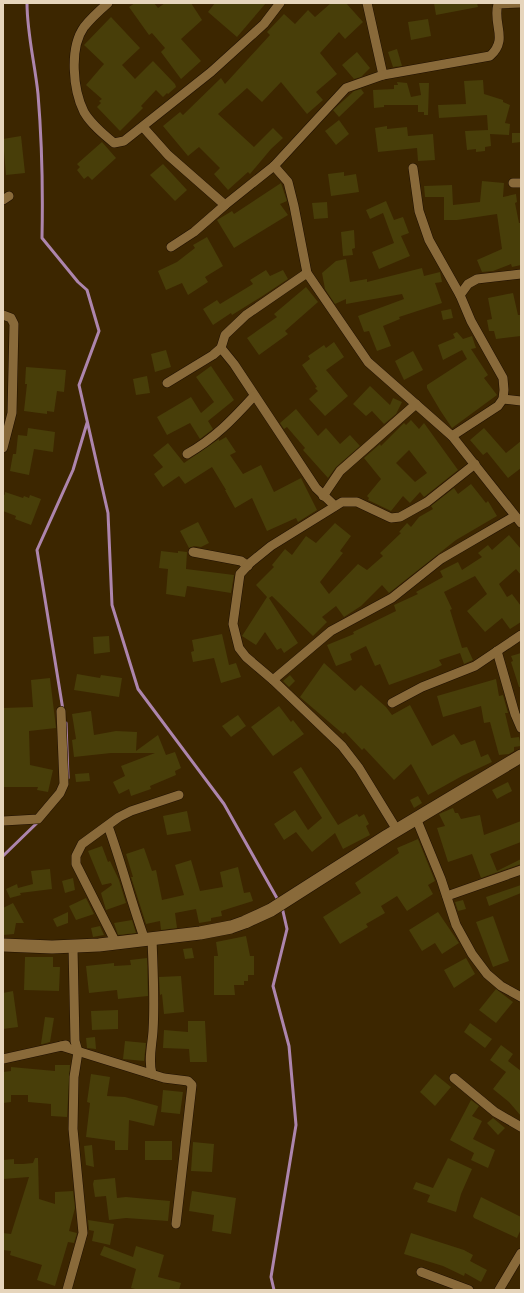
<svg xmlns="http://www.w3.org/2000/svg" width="524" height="1293" viewBox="0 0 524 1293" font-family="'Source Sans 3',sans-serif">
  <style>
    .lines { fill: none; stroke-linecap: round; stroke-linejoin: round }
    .stream { stroke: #ad85ad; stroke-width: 3 }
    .building { fill: #483e09; fill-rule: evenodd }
    .street-casing { stroke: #1f1000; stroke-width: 10 }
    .secondary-casing { stroke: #1f1000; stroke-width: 14 }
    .street { stroke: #896a3a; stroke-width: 9 }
    .secondary { stroke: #896a3a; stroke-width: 13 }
  </style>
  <rect width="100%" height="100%" fill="#3c2600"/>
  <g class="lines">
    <g class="stream">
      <path d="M27,3C27,34 35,64 38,94C42,142 43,190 42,238L78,282L87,290L99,331L79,385L108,513L112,605L138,689L224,804L278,900"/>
      <path d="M63,710L37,550L73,470L87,423"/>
      <path d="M66,723L68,778"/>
      <path d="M3,856L39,821"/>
      <path d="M274,1290L271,1277L296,1125L289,1046L273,986L287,929L282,907"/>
    </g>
  </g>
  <g class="building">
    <path d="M135,3H154L158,8L165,3H191L202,20L181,39L201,61L181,79L161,52L165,48L152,33L149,35L129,7Z"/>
    <path d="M215,3H266L237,37L208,12Z"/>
    <path d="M331,3H346L363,22L345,39L339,32L320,53L337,74L316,92L323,100L307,114L281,82L262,102L247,88L218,114L254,147L273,128L283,138L271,149L250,174L248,172L228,190L214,174L220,168L199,147L188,156L163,126L180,112L183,115L221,78L225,84L270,35L267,32L284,14L295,24L308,10L315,17Z"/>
    <path d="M434,3H477L478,7L436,15Z"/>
    <path d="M111,17L140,48L122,65L135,79L153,61L175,84L176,87L168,94L167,93L163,97L156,90L141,106L143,108L120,131L97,107L101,103L99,101L102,99L86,85L104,64L84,45Z"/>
    <path d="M428,19L431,36L411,40L408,22Z"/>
    <path d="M397,49L402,66L393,67L388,52Z"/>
    <path d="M357,52L370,68L361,77L354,79L342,65Z"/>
    <path d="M483,80L484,94L503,100V102L510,105L505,123L510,124L509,135L490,134L491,146L485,147V151L476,152V149L467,150L465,131L488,130L487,115L439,118L438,105L466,104L464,81Z"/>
    <path d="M397,82L407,83L411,97L421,95L419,83H429L428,115H424V112H418V105H384V107L374,108L373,90L394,89V85H398Z"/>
    <path d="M361,89L364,93L339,117L333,110L354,91Z"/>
    <path d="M339,120L349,134L336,145L325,131Z"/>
    <path d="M387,126V129L407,127L408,136L433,134L435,160L418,161L417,148L378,152L375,128Z"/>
    <path d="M512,133H521V142L512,143Z"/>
    <path d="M21,136L25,173L6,175L3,139Z"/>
    <path d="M102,142L116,158L92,180L88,176L84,179L77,170L80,167L77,164Z"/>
    <path d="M163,164L187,190L175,201L150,175Z"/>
    <path d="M344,172V176L356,174L359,192L331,196L328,174Z"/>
    <path d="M482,181L504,183L503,197L516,194L517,202L515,203L519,223H521V265L512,267L511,264L493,271L482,272L477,260L502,249L497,214L457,220H444V197H425L424,186L452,185L453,205L480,202Z"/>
    <path d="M281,183L287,201L280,204L288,215L234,248L217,220L232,211L234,214Z"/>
    <path d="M386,201L394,220L403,217L409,233L401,236L410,256L379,269L372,252L394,243L383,213L370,219L366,210Z"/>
    <path d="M327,202L328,218L314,219L312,203Z"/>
    <path d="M354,230L355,248L352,249L353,255L343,256L341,232Z"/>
    <path d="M207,237L223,266L205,277L208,282L188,295L182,283L166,290L158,271L177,262L195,248L193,245Z"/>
    <path d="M346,259L350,282L367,279V282L422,268L424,276L440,272L442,282L435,283L442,303L399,317L400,319L383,326L391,346L377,351L369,331L364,332L358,316L404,299L402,294L346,304V299L335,304L325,289L322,273L336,261Z"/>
    <path d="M266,270L270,276L283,270L288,279L261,297L232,315L231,313L213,325L203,309L217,300L220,304L253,284L250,280Z"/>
    <path d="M306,287L318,302L285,331L288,334L259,355L247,338L277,317L274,314Z"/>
    <path d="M513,293L518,315H521V336L496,339L494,331H489L487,320L492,319L488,298Z"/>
    <path d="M451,309L453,318L443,320L441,311Z"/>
    <path d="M457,332L463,339L472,336L476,348L471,349L488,375L484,378L497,395L452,428L440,410L427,388V385L467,359L462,350L443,360L438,345L455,338L453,334Z"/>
    <path d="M334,342L344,357L326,370L348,396L325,416L309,399L318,391L315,388L317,387L302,365L310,359L308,356L324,345L326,348Z"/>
    <path d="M166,350L171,367L155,372L151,354Z"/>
    <path d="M413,351L423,370L404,380L395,361Z"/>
    <path d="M211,366L234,400L208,421L213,429L200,439L190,423L167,435L157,417L191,397L201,413L214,402L196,377Z"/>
    <path d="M26,367L66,370L64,392L57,391L54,412L47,411V414L24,411L27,384H25Z"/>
    <path d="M147,376L150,393L136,395L133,379Z"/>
    <path d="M370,386L390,405L393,398L402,402L396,414L384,424L372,411L366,416L353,404Z"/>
    <path d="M296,409L318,436L326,428L340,444L350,435L360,446L336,467L328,478L303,450L305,448L287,427L284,429L280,423Z"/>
    <path d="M411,420L419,429L424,423L458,470L424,497L420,492L410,503L403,496L391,511L368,500L369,498L367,496L381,479L364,458L380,444L381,446L404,423L406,425ZM409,450L427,473L415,482L396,463Z"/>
    <path d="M28,428L55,432L53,452L34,449L29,475L10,471L13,454H16L18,435L27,436Z"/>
    <path d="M484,428L506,453L521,441V468L508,478L487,452L483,455L470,440Z"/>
    <path d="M226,437L236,452L230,455L243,474L261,465L274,492L301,478L317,510L298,522L296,518L267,531L252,498L235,508L225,490H226L212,467L185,484L179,476L163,487L154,474L163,467L153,455L168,443L184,463L219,439V441Z"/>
    <path d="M471,484L486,503L488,501L497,516L456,540L389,593L382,585L361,606L344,617L336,606L322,617L327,622L313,636L272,596L269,598L298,643L284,653L281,648L277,650L265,632L256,645L242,636L267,597L256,585L274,567L272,565L285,549L292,555L306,536L316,543L335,523L351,536L340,551L343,553L320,582L329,594L358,564L367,570L383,556L380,553L401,533L399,532L407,523L411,527L419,517L433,509L431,506L454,488L458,494Z"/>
    <path d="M5,492L23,498L24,496L29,498L30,495L41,499L31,525L15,519L16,516L3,511V494L5,495Z"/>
    <path d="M198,522L209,543L201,547L194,546L189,548L180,531Z"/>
    <path d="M509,535L521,549V575L516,569L499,584L507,597L512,594L521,606V622L510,629L502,618L485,632L467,611L487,594L475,576L444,592L452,609L450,610L462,648L467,647L473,660L464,664L460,653L439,660L442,665L436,668L389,685L380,664L375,666L366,646L350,654L352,660L336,666L327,645L354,634L353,632L396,611L394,605L418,594L416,592L443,577L440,571L458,562L462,570L482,557L478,553L488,545L492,550Z"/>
    <path d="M161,551L178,553V551L187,552L186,569L234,575L231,593L187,586L185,597L166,594L168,569L159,568Z"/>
    <path d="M222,634L229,665L236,663L241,677L221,683L214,658L193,662L191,652L194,651L192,640Z"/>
    <path d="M109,636L110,652L94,654L93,637Z"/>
    <path d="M521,653V687H519L511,662L513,661L511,656Z"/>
    <path d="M324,663L355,691L361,685L386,707L392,715L410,705L432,746L454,734L461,745L475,740L481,757L488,754L492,762L462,776L428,795L411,764L394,780L364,748L362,750L345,732L343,734L300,697Z"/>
    <path d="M77,674L100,678L101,675L122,678L119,697L74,690Z"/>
    <path d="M290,675L295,681L289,687L283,681Z"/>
    <path d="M50,678L56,728L29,731L30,765L53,770L48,792L37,790L38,787H3V708L33,707L31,680Z"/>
    <path d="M496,679L499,696L503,695L508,713H505L511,738L519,737L521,746L514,747V751L509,754L499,755L490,722L484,723L481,706L443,717L437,696Z"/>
    <path d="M279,706L291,722L293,720L304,734L273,756L251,727Z"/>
    <path d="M91,711L94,735L116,731L137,732L136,751L158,735L166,755L175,752L181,768L175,771L176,775L150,786L151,789L131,796L129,789L119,794L113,782L125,776L121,766L155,753H111L74,757L72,740L76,739L72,714Z"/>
    <path d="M238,715L246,726L231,737L222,726Z"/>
    <path d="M301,767L338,825L357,814L359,817L364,814L369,824L366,826L370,835L343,849L335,833L312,852L296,832L284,840L274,824L295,810L308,830L322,818L293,772Z"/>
    <path d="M89,773L90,781L76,782L75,774Z"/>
    <path d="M508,782L512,791L497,799L492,790Z"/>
    <path d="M418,796L422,803L414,808L410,800Z"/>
    <path d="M453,808L455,813H458L461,819L480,815L484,835L521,821V842L490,854L497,871L521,859V864L481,878L472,854L448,862L437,828L445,826L439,814Z"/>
    <path d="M187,811L191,831L167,835L163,816Z"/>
    <path d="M418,839L435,881L428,885L433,894L407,911L397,896L381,906L385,913L366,924L368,927L340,944L323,917L361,893L355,883L399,853L397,848Z"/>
    <path d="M102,846L108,862L110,861L119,880L126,903L106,910L101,893L112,885L111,883L102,885L88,851Z"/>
    <path d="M144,848L152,871L156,870L162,900L184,895L175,865L191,860L200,891L223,887L220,872L238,867L244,893L250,892L253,901L221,911L222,916L211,918V921L199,923L196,909L175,913L177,928L161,930L160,921L146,924L131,877H133L126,854Z"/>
    <path d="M50,869L52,889L20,893L21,895L10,898L6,889L17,884L18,888L33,884L31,871Z"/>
    <path d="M73,878L75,890L65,893L62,881Z"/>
    <path d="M521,885V893L489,906L486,897Z"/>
    <path d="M86,898L94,914L76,920L69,906Z"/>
    <path d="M463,900L466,909L458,911L455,902Z"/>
    <path d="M13,903L24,923H16L14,934L3,935V908Z"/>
    <path d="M68,912V923L57,927L53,919Z"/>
    <path d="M438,912L459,943L442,954L435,943L422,951L409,930Z"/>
    <path d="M493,916L509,961L493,967L476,922Z"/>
    <path d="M132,920L136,933L118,935L114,923Z"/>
    <path d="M100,926L104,935L93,937L91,928Z"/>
    <path d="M246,936L250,956H254V975H248V981H244V985H234L235,995H214V956H218L216,942Z"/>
    <path d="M192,948L194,958L185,959L183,949Z"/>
    <path d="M25,957H53V967H60L59,991L24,990Z"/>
    <path d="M147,958L148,996L118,999L117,990L89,993L86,966L114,963V966L131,965L130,960Z"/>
    <path d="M466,958L475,974L454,988L444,970Z"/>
    <path d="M181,976L184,1012L164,1014L162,994L160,995L159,977Z"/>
    <path d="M496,989L513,1002L496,1023L479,1010Z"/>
    <path d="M13,991L18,1027L3,1029V993Z"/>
    <path d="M118,1010V1029L92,1030L91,1011Z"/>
    <path d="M45,1017L54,1018L50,1042L43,1044H41Z"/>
    <path d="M188,1021H205L207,1062H190L189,1049L163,1048L164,1030L188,1032Z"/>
    <path d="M470,1023L492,1039L485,1048L464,1032Z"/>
    <path d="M95,1037L96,1049L87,1048L86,1038Z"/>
    <path d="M125,1041L146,1043L144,1061L123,1059Z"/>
    <path d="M501,1045L513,1054L508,1061L521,1071V1116L509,1102L493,1089L506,1072L490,1060Z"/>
    <path d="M55,1065H70L67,1117L51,1116V1104L28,1102V1095H11V1102L3,1103V1072L11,1071V1067L55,1071Z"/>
    <path d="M91,1074L110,1077L107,1096L125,1097L158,1106L154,1126L129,1120L128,1150H115V1141L86,1137L90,1103L87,1102Z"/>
    <path d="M435,1074L451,1087L435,1106L420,1092Z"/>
    <path d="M163,1090L183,1092L180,1114L161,1112Z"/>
    <path d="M471,1100L479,1106L472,1116L482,1121L473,1139L495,1150L488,1168L471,1160L474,1153L450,1140Z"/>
    <path d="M493,1118L505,1128L498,1135L487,1123Z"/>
    <rect x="145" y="1141" width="27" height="19"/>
    <path d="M193,1142L214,1144L212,1172L191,1171Z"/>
    <path d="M92,1145L94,1167L86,1165L84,1146Z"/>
    <path d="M35,1158H38L39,1199L55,1204V1192L73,1191L75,1208L69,1231L77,1233L74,1243L68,1242L55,1286L37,1280L42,1265L10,1255L11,1251L3,1250V1233L11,1234L29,1177L3,1179V1160L14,1159V1164H23L33,1163Z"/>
    <path d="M448,1158L472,1169L461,1194L456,1212L427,1202L430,1195L413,1189L416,1182L433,1188Z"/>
    <path d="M115,1178L117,1198L126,1197L170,1201L168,1221L126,1218L109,1220L106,1196L95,1197L93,1184L94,1180Z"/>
    <path d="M192,1191L236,1198L231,1234L212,1231L214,1215L189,1211Z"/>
    <path d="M481,1197L521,1217V1229L517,1238L474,1218L473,1216Z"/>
    <path d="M88,1220L114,1224L110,1245L92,1241L94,1231L89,1230Z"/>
    <path d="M411,1233L464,1250L473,1255L470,1261L487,1270L481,1282L465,1273L464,1276L443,1266L404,1254Z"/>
    <path d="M104,1246L133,1257L136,1246L164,1255L158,1277L181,1283L179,1290H139L131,1288L136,1269L100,1255Z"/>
  </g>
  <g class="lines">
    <defs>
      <g id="street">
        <path d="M108,3C100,10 91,18 84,27C69,48 73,90 84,112C91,124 103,134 114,143L124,141L211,72L264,24L280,3"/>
        <path d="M367,3L383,75"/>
        <path d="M143,127L168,155L225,205"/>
        <path d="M274,166L288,182L294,206L307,273L368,362L452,436L521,523"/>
        <path d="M413,168L419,211L429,240L460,295L471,321L503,378L504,390L503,399L498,406L452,436"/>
        <path d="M513,183H521"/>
        <path d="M3,200L9,196"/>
        <path d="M171,247L194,232L225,205L274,166L346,88L383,75L490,56C509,39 492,24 498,4L521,3"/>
        <path d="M460,295L468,284L477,279L521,274"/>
        <path d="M3,315L11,318L14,324L12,413L3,448"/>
        <path d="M221,348L225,335L246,315L307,273"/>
        <path d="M167,383L213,355L221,348L234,364L316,488L335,506"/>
        <path d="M503,399L521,401"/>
        <path d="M187,454C215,438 232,420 254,396"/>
        <path d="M323,496L340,471L416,404"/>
        <path d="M193,552L241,561L248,566"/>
        <path d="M497,651L515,714L521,728"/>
        <path d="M273,680L331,631L392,598L441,559L515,516"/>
        <path d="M392,703L422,687L475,666L521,635"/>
        <path d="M416,818L441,879L456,925L472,954L487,974L501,986L521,997"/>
        <path d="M3,821L38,819L60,793L64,784L61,711"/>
        <path d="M108,826C122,864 131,902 145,940"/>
        <path d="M397,830L359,768L342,746L273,680L246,657L239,648L233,624L240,574L250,563L271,546L342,502H357L391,518L400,517L427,502L475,464"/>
        <path d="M447,896L521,870"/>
        <path d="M116,943L76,864V856L82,844L119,817L131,811L179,795"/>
        <path d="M61,1046L164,1078L188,1081L192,1085L176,1224"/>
        <path d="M3,1059L66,1045"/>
        <path d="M152,1074C148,1060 152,1046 153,1031C155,1000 153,969 152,938"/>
        <path d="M454,1078L495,1112L521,1127"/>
        <path d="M421,1272L469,1290"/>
        <path d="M67,1290L83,1233L73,1129L74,1077L78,1052L75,1041L73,947"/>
        <path d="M499,1290L521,1253"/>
      </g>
      <path id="secondary" d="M3,945L52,947L99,945L200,933L231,927L245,922L271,910L387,836L521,756"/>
    </defs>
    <use href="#street" class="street-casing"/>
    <use href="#secondary" class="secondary-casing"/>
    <use href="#street" class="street"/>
    <use href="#secondary" class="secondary"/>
  </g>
  <rect width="524" height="1293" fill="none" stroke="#e6d5bc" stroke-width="8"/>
</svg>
